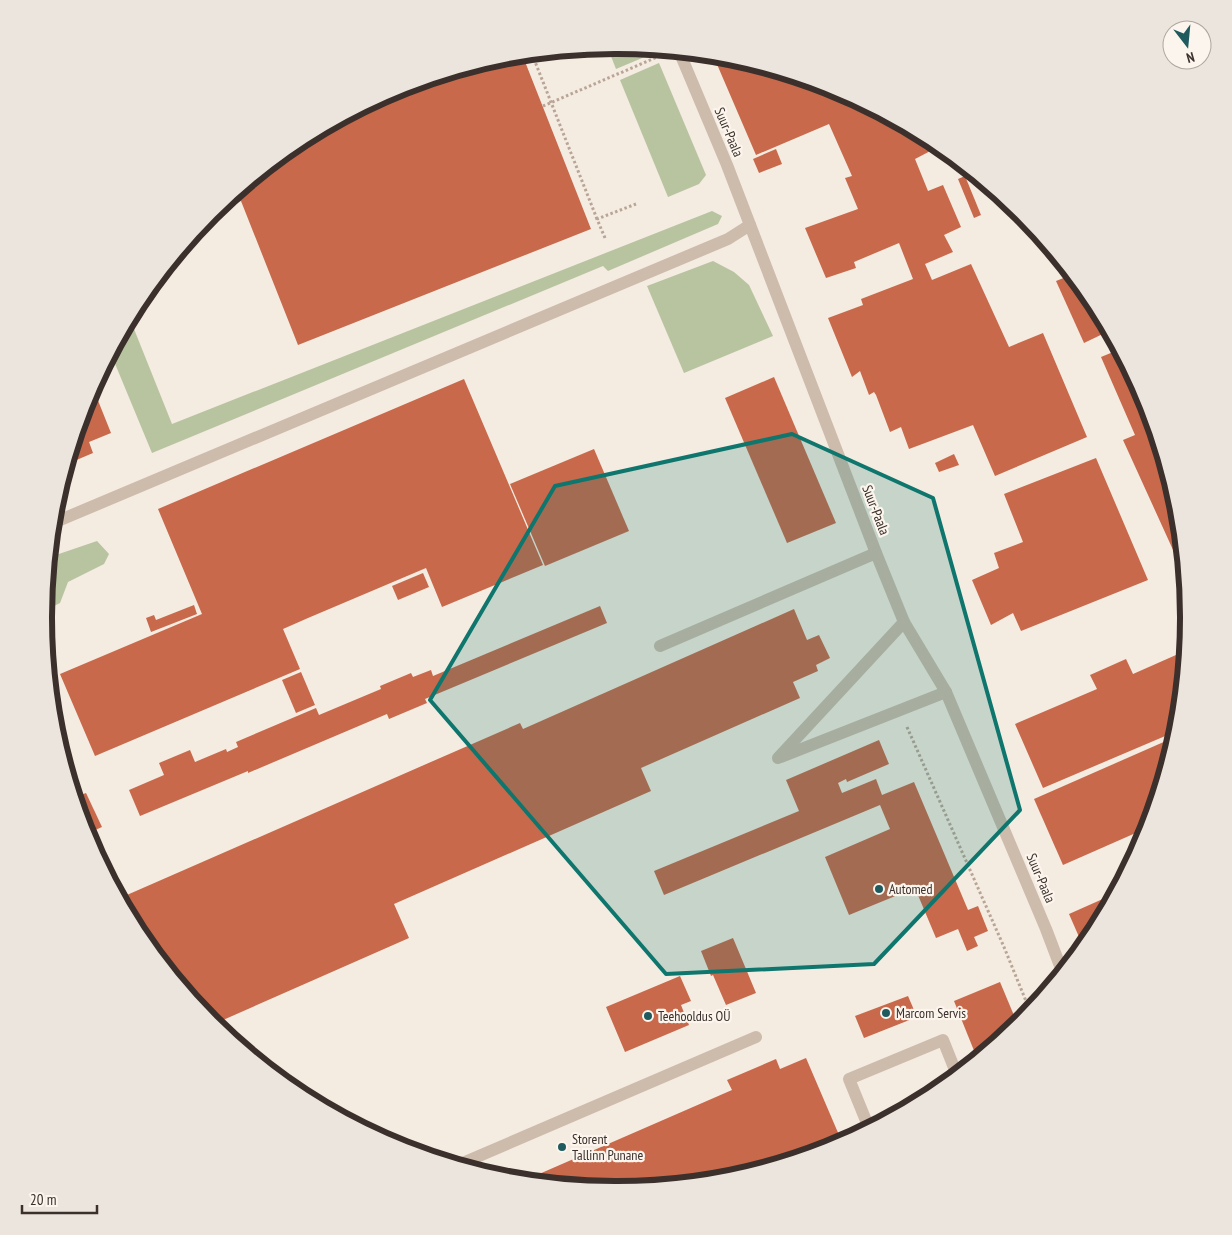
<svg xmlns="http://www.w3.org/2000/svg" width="1232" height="1235" viewBox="0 0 1232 1235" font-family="'PT Sans Narrow',sans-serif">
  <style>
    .green { fill: #b8c4a0 }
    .building { fill: #c8694b }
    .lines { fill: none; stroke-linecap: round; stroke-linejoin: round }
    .path { stroke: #b9a596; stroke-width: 3; stroke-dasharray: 2.5 2.5; stroke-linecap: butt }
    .minor { stroke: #cdbbac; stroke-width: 12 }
    .marked { fill: #0f766e; fill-opacity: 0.2; stroke: #0f766e; stroke-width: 4; stroke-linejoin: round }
    .poi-dot { fill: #1f5a5e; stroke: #fbf5ee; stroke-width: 2 }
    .labels { text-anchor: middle; stroke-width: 4.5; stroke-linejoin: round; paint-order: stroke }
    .street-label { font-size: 14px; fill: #3b302b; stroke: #fbf5ee }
    .poi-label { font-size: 14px; fill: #3b302b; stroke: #fbf5ee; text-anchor: start }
    .rim { fill: none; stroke: #3b302b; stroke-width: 6 }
  </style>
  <rect width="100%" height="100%" fill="#f4ebe1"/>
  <g class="green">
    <path d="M616,45L652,49L654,53L616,69L607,46Z"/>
    <path d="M659,63L706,175L699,184L668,197L620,80Z"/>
    <path d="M712,211L722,216L718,224L608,271L603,266L152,453L111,354L130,319L172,424Z"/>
    <path d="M713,261L734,272L749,285L773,336L684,373L647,286Z"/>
    <path d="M97,541L109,554L104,564L68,582L60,603L44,611L50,557Z"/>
  </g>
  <g class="building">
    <path d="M522,54L591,229L298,345L241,201L213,211L298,142L397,89L505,56Z"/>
    <path d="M713,55L728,56L835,89L936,144L938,147L915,159L928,191L943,185L961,227L944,235L953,252L925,264L932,280L971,264L1009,347L1043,333L1087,437L995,476L973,425L909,449L901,427L890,432L876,395L874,392L869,395L860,371L852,377L828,318L863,305L861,299L913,279L899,243L854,262L856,268L826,278L805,228L858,209L845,178L852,176L829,124L756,155Z"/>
    <path d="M776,149L782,164L759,173L753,159Z"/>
    <path d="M965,176L981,215L974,218L958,179Z"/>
    <path d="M1071,275L1092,300L1109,331L1084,343L1056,281Z"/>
    <path d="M1118,350L1145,399L1177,506L1181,548L1174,552L1123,440L1135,435L1101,357Z"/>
    <path d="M774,377L836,523L787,543L725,398Z"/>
    <path d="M464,379L543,565L442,607L426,568L308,618L283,629L300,669L95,756L60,674L202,614L158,509Z"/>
    <path d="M93,388L111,433L89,442L93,453L67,464L87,398Z"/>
    <path d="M594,449L629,531L545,566L510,484Z"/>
    <path d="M954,454L959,465L939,472L935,463Z"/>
    <path d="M1096,458L1148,580L1021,631L1013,613L991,625L972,580L999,568L994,553L1023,542L1004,494Z"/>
    <path d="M423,573L429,587L398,600L392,586Z"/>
    <path d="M194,605L197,614L151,632L146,618L154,615L156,620Z"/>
    <path d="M600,606L607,623L425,699L427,703L389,719L387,714L248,773V771L140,816L129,790L164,775L159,763L190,750L195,762L226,749L227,752L238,747L236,742L316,708L319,715L381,689L380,686L411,673L413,677L431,670L433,676Z"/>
    <path d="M794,609L807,640L819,635L830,658L816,665L818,671L793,682L800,698L641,768L651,791L394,904L409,938L214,1024L140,935L120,898L520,723L523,729Z"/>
    <path d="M1185,651L1177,731L1043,788L1015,724L1097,689L1090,675L1126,659L1133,674Z"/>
    <path d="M301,672L315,705L296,713L282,680Z"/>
    <path d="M1175,737L1147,828L1063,865L1034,799Z"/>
    <path d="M879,740L889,764L847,782L846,779L838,783L842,793L876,779L882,795L914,782L968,910L978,906L988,931L974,937L978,946L967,951L958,929L936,938L915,888L849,915L825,857L890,829L880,805L664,895L654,871L799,811L786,780Z"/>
    <path d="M86,793L102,827L86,834L75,797Z"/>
    <path d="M1114,894L1092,936L1083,946L1069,914Z"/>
    <path d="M733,938L756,993L726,1005L713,975L711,976L701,951Z"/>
    <path d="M680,976L691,1001L681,1005L689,1025L625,1052L606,1007Z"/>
    <path d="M1000,982L1018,1025L977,1058L954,1001Z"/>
    <path d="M908,996L917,1017L864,1038L855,1016Z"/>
    <path d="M806,1058L842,1142L835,1146L727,1179L616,1190L523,1181L732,1090L727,1080L776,1059L780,1069Z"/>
  </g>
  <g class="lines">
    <g class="path">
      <path d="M532,54L597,219"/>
      <path d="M543,106L662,55"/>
      <path d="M605,238L597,219L636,204"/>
      <path d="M907,727L1004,947L1030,1011"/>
    </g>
    <g class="minor">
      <path d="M679,51L727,165L876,553L904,622L946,692L1046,929L1062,971"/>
      <path d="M1050,249L1051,254"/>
      <path d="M53,523L728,239L750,225"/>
      <path d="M660,646L876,553"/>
      <path d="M781,757L946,692"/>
      <path d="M778,758L904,622"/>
      <path d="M869,1128L849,1079L943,1040L957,1075"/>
      <path d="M458,1165L756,1037"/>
    </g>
  </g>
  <path class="marked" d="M792,434L933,498L1020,810L874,964L666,974L430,700L555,486Z"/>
  <g class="poi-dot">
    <circle cx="879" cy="889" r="5"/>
    <circle cx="886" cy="1013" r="5"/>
    <circle cx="648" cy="1016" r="5"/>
    <circle cx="562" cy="1147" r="5"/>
  </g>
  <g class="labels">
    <g class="street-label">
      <text transform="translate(729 132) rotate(67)" y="5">Suur-Paala</text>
      <text transform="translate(876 510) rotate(69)" y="5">Suur-Paala</text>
      <text transform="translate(1041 878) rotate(67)" y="5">Suur-Paala</text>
    </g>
    <g class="poi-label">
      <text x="889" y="894">Automed</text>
      <text x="896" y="1018">Marcom Servis</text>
      <text x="658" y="1021">Teehooldus OÜ</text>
      <text x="572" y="1144">Storent<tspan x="572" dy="16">Tallinn Punane</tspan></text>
    </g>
  </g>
  <path d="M0 0H1232V1235H0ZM615 54H617A563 563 0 0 1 1180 617V618A563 563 0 0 1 617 1181H615A563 563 0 0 1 52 618V617A563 563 0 0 1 615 54Z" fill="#ece5de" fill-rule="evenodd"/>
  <path class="rim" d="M615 54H617A563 563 0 0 1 1180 617V618A563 563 0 0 1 617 1181H615A563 563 0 0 1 52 618V617A563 563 0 0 1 615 54Z"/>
  <g transform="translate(1187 45) rotate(164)"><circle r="24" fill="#fbf5ee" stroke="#aea6a0"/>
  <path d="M0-4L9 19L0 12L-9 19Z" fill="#1f5a5e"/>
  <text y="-8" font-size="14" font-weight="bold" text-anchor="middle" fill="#3b302b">N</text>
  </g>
  <path d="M22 1205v8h75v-8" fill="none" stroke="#3b302b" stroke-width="2.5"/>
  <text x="30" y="1205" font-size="15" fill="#3b302b" stroke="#fbf5ee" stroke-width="4" paint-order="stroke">20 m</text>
</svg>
